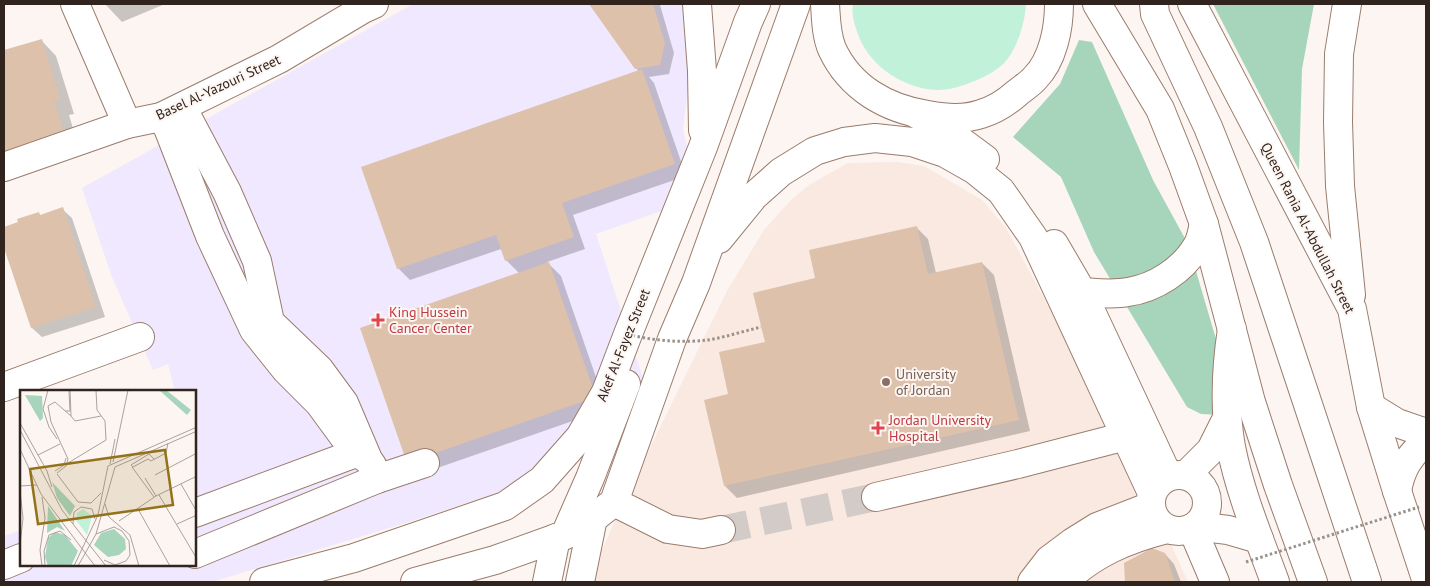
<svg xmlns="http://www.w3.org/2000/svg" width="1430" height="586" viewBox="0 0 1430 586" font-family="'PT Sans',sans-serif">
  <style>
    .built { fill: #f9e9e0 }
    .medical { fill: #efe8fe }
    .green { fill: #c1f1d8 }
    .forest { fill: #a6d5bc }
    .shadow { fill: #0003 }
    .building { fill: #ddc1ab }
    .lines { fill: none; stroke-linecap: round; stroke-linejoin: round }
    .minor-tunnel { stroke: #d3cbc7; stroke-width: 28; stroke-dasharray: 28 14; stroke-linecap: butt }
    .minor-casing { stroke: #9a7c6c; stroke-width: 30 }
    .major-casing { stroke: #9a7c6c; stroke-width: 30 }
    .minor { stroke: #fff; stroke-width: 28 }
    .major { stroke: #fff; stroke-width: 28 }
    .path-bridge { stroke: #9b918c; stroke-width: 3; stroke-dasharray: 2.5 2.5; stroke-linecap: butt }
    .health-dot { fill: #e0444e; stroke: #fcf5f1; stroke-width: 2 }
    .education-dot { fill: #8d6e63; stroke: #fcf5f1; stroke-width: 2 }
    .labels { text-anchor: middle; stroke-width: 4; stroke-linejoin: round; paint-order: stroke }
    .street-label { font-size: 14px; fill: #31241e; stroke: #fcf5f1 }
    .health-label { font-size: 14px; fill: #be3a42; stroke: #fcf5f1; text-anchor: start }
    .education-label { font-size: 14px; fill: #785e54; stroke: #fcf5f1; text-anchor: start }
    .inset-road { fill: none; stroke: #aba19d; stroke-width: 1 }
    .view { fill: #937219; fill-opacity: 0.15; stroke: #937219; stroke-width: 2.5 }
    .inset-edge { fill: none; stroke: #31241e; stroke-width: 2.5 }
  </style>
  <rect width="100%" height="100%" fill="#fcf5f1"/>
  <path class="built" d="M897,162L924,166L982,200L1006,228L1139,474L1188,582H564L591,575L621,507L727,291L764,230L792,199L809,185L848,163Z"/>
  <path class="medical" d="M413,4H683L690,19L692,54L683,129L698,198L596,234L652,406L644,424L546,477L412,521L212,582H4V536L21,530V565H195V391H175L168,364L153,370L112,277L82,188Z"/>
  <path class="green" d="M853,4H1026C1025,22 1018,46 1006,61C999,69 987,76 977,80C965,85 951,90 937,90C905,89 871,67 859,37C855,26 851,15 853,4Z"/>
  <g class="forest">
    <path d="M1213,4H1314L1302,69L1299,170Z"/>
    <path d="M1079,40L1092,42L1153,180L1188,244L1234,400L1223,415L1201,414L1187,407L1094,252L1061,177L1013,137L1060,84Z"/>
  </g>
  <g class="shadow">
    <path d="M105,4H165L122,22Z"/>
    <path d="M591,4H658L660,5L674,53L669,74L649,77L654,83L686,176L573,215L585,249L547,262L561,276L607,409L420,474L520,274L506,260L501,249L410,280L398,268L639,72Z"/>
    <path d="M41,40L56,56L74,114L69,115L80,152L4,164V52Z"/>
    <path d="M62,209L72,218L105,317L42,337L32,328L4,244V228L20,223L39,214L41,216Z"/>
    <path d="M916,227L928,239L936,273L982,263L994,275L1030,431L737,498L725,486L705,401L730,395L766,343L817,279Z"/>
    <path d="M1165,554L1174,564L1181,582H1126V564Z"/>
  </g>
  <g class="building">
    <path d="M589,4H653L665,43L660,65L635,69Z"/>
    <path d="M42,39L60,99L54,100L65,137L4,156V50Z"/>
    <path d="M642,69L675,164L562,203L574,237L505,261L496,235L397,269L361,167Z"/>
    <path d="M63,207L96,307L31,328L4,248V227L18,222L17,219L39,212L40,215Z"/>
    <path d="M917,226L928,274L982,262L1019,420L724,486L704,400L728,394L719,352L765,342L753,293L815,278L809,250Z"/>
    <path d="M549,262L596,397L407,463L360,328Z"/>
    <path d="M1152,548L1165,553L1175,582H1125L1124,563Z"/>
  </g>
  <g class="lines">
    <path class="minor-tunnel" d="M721,530L876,497"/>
    <defs>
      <g id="minor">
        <path d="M75,4L127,124"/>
        <path d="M1154,4L1155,14L1208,127L1254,242L1367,582"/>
        <path d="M182,107L227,192L257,261L270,322L319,369L344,403L367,457"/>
        <path d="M161,117L168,128L210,236L254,330L286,370L319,403L352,448"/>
        <path d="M4,167L127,124L161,117L279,59L363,9L374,4"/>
        <path d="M1232,329C1226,368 1224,408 1231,447C1240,493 1259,538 1275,582"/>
        <path d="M4,387L140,337"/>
        <path d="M1371,407L1397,423L1426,433"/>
        <circle cx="1179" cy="503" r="28"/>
        <path d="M1186,475L1211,450L1227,418"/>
        <path d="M377,479L425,463"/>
        <path d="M1397,491C1401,469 1409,455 1426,442"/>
        <path d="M876,497L1018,464L1126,436"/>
        <path d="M614,502L668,529L702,534L721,530"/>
        <path d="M195,513L356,453C369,458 374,465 377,479L195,554"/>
        <path d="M1196,526L1228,530L1259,539"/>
        <path d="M1192,528L1215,582"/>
        <path d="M4,565L21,558"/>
        <path d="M547,582L556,538"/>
        <path d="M580,582L593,518"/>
        <path d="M1032,582L1049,560L1073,542L1097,527L1151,506"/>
        <path d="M1064,582C1093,553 1128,539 1167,529"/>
      </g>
      <g id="major">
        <path d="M697,4L702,71L703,130"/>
        <path d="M825,4C826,18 826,35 832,49C850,88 887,109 928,115C946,118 963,120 981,114C995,110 1007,102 1017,93C1023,88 1030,84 1035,78C1053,60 1059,28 1059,4"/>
        <path d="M1097,4L1160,109L1183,166L1204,224L1251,402L1278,485L1313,582"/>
        <path d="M1192,4L1352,309L1371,407L1397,491L1426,579"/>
        <path d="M1347,4L1339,54L1338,122L1340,186L1351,295"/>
        <path d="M915,113L947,131L985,159"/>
        <path d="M719,239L754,196L781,172L815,151L844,142L875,138L912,142L945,153L975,170L1001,191L1033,237L1152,493"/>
        <path d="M1054,244L1082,292L1168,476"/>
        <path d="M1082,292C1097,293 1113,295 1128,292C1155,288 1183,270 1197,246C1201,240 1202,231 1204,224"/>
        <path d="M565,535L590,478L626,384"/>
        <path d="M264,582L354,558L505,506L542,480L580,437L606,392L628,334L703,147L748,22L756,4"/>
        <path d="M415,582L495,560L565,535L581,528L614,502L672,339L696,283L796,4"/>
      </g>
    </defs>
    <use href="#minor" class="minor-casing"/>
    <use href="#major" class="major-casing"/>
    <use href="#minor" class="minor"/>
    <use href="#major" class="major"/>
    <g class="path-bridge">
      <path d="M628,334C652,341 683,343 708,340C726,337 744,331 761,327"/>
      <path d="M1246,562L1419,507"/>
    </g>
  </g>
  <g class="health-dot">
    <path d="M375.5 312.5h5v5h5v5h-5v5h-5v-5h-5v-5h5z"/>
    <path d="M875.5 420.5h5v5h5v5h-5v5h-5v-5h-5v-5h5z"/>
  </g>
  <circle class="education-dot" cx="886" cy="382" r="5"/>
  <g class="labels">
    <g class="street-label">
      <text transform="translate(218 87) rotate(-25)" y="5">Basel Al-Yazouri Street</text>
      <text transform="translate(1308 228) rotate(63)" y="5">Queen Rania Al-Abdullah Street</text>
      <text transform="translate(623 345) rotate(-68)" y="5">Akef Al-Fayez Street</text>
    </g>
    <g class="health-label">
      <text x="389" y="317">King Hussein<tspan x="389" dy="16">Cancer Center</tspan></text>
      <text x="889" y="425">Jordan University<tspan x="889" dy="16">Hospital</tspan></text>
    </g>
    <g class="education-label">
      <text x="896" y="379">University<tspan x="896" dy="16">of Jordan</tspan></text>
    </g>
  </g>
  <g transform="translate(20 390)">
    <rect width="176" height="176" fill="#fcf5f1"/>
    <path d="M63,119L72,126L67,145L56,130L57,123Z" fill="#c1f1d8"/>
    <path d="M139,0H146L171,20L167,25ZM5,5L22,6L23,28L20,31ZM32,92L55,116L50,126L37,108ZM28,116L45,141L37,137L27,143ZM94,139L105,149L106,159L99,165L88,167L74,155L81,143ZM35,142L45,145L58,161L51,176H28L25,167L28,148Z" fill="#a6d5bc"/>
    <path class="inset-road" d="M28,0L23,19L29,37L37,49M45,21H50L49,1M51,26L55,31L81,26M0,33L27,81L32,97M0,40L42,120L86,176M0,59L21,104L75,176M18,65L40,54M134,69L129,64L111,75L113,77L128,69L131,71L146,63L148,53M93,72L108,0M48,73L86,50L85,31L77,20L76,0M90,74L95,49M112,77L134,107M35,81L44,75L46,68M37,83L46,76L48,69L31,32L28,16L35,12L51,26L50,0M37,84L58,112L71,113L81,103M135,85L177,63M125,88L136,106M161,94L177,122M0,96L17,95M0,101L3,128L0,155M139,105L177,169M22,107L25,128L20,160L22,176M85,114L89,127L110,145L119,176M118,119L150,176M99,131L136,106L177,86M53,134L54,122L61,117L72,119L75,129M157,134L177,125M76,144L94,137L102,141L109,151L110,165L106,171L95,175L84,170M25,176L24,161L29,145L40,141L51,150M54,176L78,125L88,76L177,37M58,176L76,144L95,77L177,41"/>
    <path class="view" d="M145,60L153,115L18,134L10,79Z"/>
    <rect width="176" height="176" class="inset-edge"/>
  </g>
  <rect width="1430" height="586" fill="none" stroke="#31241e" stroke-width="10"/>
</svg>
